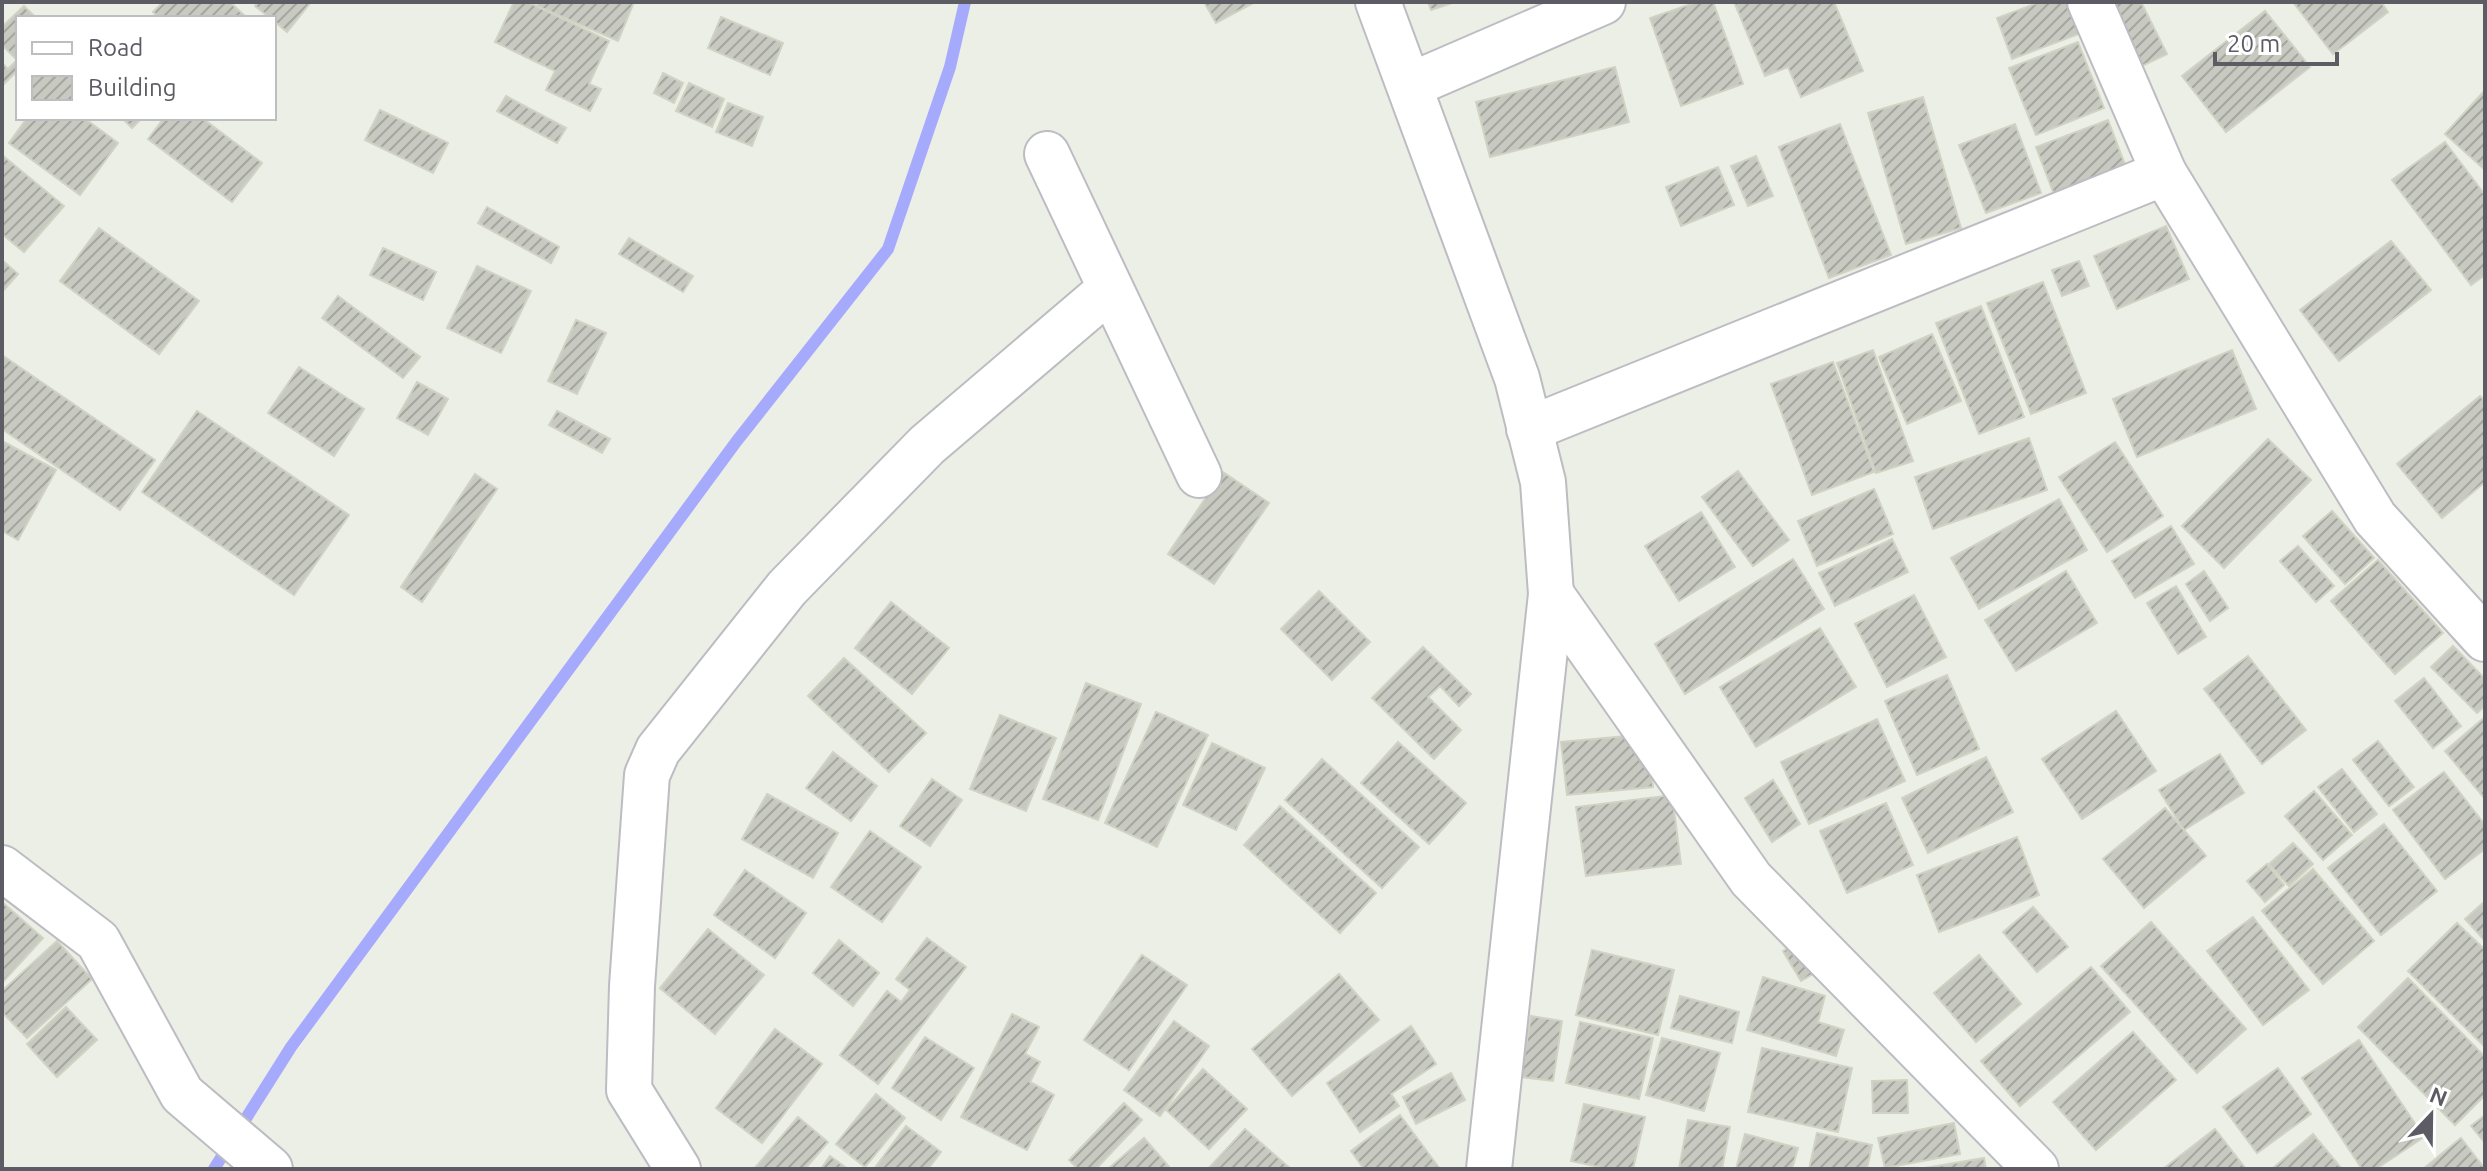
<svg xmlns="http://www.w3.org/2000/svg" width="2487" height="1171" viewBox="0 0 2487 1171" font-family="Ubuntu,sans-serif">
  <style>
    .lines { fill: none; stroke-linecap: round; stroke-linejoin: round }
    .stream { stroke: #a6aafd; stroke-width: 12 }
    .building { fill: url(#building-hatch); stroke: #d0d3c3; stroke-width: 2 }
    .minor-casing { stroke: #bdbcc3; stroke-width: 48 }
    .minor { stroke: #fff; stroke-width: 44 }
  </style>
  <defs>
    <pattern id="building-hatch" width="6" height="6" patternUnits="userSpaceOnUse" patternTransform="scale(2)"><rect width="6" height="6" fill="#c8c9c1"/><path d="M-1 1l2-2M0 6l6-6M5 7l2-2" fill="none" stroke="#a6a6a0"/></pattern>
  </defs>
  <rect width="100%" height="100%" fill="#ecefe5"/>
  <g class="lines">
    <path class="stream" d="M214,1169L291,1047L736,442L888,249L950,67L965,2"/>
  </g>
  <g class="building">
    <path d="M163,2H230L247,18H159L153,12Z"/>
    <path d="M258,2H311L287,32L274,21V18H270L255,6Z"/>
    <path d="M514,2H528L609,41L589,84L601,89L590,111L546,90L555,71L495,42Z"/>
    <path d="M539,2H634L618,41L537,6Z"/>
    <path d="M1204,2H1255L1216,23Z"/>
    <path d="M1428,2H1455L1431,10Z"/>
    <path d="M1697,2H1713L1743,84L1681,106L1650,18Z"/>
    <path d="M1734,2H1834L1863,71L1801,97L1788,67L1765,76Z"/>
    <path d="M2040,2H2077L2087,31L2012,59L1997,18Z"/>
    <path d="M2106,2H2141L2167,54L2140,67Z"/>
    <path d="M2293,2H2381L2388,12L2333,54Z"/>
    <path d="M24,6L36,18H18V70L3,85L2,63L8,69L17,60L2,45V27Z"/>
    <path d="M2265,11L2310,67L2226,132L2182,76Z"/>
    <path d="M721,17L783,43L770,75L708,48Z"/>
    <path d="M2078,42L2104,108L2036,135L2009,68Z"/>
    <path d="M1615,67L1629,122L1490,157L1476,102Z"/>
    <path d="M663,73L683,83L674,103L654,93Z"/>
    <path d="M689,83L724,99L712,127L676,111Z"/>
    <path d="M2485,90V170L2445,134Z"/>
    <path d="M506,96L566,128L557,143L497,111Z"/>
    <path d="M1923,97L1961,228L1906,244L1868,113Z"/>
    <path d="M728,103L763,117L752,146L716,132Z"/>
    <path d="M380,110L448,143L433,173L365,140Z"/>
    <path d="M27,118H84L118,143L80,195L9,143Z"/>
    <path d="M122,118H142L132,128Z"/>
    <path d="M164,118H202L262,163L232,202L148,139Z"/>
    <path d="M2108,120L2127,170L2055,197L2036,147Z"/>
    <path d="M1840,124L1891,255L1829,278L1779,147Z"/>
    <path d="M2015,124L2041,193L1986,213L1959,145Z"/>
    <path d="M2445,142L2485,195V275L2471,285L2392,180Z"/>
    <path d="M2,155L64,206L24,252L2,234Z"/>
    <path d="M1756,156L1773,196L1748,206L1731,166Z"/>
    <path d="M1718,167L1734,205L1681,226L1666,187Z"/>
    <path d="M487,207L559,247L551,263L478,223Z"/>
    <path d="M2166,226L2189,279L2117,309L2094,256Z"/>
    <path d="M99,228L199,301L159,354L60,281Z"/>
    <path d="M629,238L693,276L683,292L619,254Z"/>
    <path d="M2391,241L2431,290L2339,361L2300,310Z"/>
    <path d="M383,248L436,272L423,300L370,275Z"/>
    <path d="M2,260L18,274L2,292Z"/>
    <path d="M2079,261L2089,286L2062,296L2052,270Z"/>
    <path d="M477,266L531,291L501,353L447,328Z"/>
    <path d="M2043,282L2086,393L2031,414L1987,303Z"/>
    <path d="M338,296L420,357L403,378L322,318Z"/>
    <path d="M1981,306L2024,417L1979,434L1936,323Z"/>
    <path d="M576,320L606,333L577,394L548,381Z"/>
    <path d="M1932,334L1961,401L1907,424L1879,357Z"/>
    <path d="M1873,350L1913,461L1876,473L1837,363Z"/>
    <path d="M2232,350L2256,409L2137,457L2113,399Z"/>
    <path d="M2,355L155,460L120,510L2,429Z"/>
    <path d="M1833,362L1874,472L1812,495L1771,384Z"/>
    <path d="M299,367L364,409L334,456L268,413Z"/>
    <path d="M417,382L448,399L428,435L397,418Z"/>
    <path d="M2480,396L2485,401V482L2442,518L2397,464Z"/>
    <path d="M197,411L349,515L294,595L142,492Z"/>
    <path d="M557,411L610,439L602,453L549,425Z"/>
    <path d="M2029,438L2047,490L1933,529L1915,477Z"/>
    <path d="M2268,439L2311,480L2224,568L2182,526Z"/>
    <path d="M2,441L56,470L18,540L2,531Z"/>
    <path d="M2115,442L2163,516L2107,552L2059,477Z"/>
    <path d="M1738,471L1789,540L1753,566L1702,497Z"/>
    <path d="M1223,472L1269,503L1214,584L1168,554Z"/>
    <path d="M475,474L497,489L422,602L401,587Z"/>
    <path d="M1874,489L1893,534L1817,566L1798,521Z"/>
    <path d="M2059,499L2087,550L1979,609L1951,558Z"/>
    <path d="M2332,511L2374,558L2345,584L2303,536Z"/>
    <path d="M1701,512L1735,567L1679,601L1645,546Z"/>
    <path d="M2171,526L2194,564L2135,598L2112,561Z"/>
    <path d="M1892,539L1908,572L1835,606L1819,573Z"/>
    <path d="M2298,546L2334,586L2316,602L2280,561Z"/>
    <path d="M1793,559L1824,609L1685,694L1655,644Z"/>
    <path d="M2378,560L2443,633L2395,674L2331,601Z"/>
    <path d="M2066,571L2097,623L2016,671L1985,620Z"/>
    <path d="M2204,571L2228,608L2210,621L2186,584Z"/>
    <path d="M2176,586L2206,637L2178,654L2147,603Z"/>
    <path d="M1319,591L1370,642L1332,680L1281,629Z"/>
    <path d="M1914,595L1946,657L1887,687L1855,624Z"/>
    <path d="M891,602L949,648L912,694L855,648Z"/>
    <path d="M1820,628L1856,687L1756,747L1720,687Z"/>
    <path d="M2453,646L2485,679V706L2477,713L2431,667Z"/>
    <path d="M1423,647L1471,694L1459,706L1440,686L1428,697L1461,730L1434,759L1372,698Z"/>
    <path d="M2248,656L2306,730L2262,764L2204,689Z"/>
    <path d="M844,658L926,733L889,772L808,696Z"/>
    <path d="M1947,675L1979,749L1917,775L1885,701Z"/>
    <path d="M2424,678L2461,726L2433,748L2395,701Z"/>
    <path d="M1086,683L1141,704L1098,820L1043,799Z"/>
    <path d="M2116,711L2156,771L2082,819L2042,759Z"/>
    <path d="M1156,712L1208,735L1157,847L1105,823Z"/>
    <path d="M1000,715L1056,738L1026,811L970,789Z"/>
    <path d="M2485,717V799L2445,751Z"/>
    <path d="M1877,719L1905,781L1809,824L1781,762Z"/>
    <path d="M1648,734L1653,787L1567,795L1561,742Z"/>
    <path d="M2378,741L2414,787L2389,806L2353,760Z"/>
    <path d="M1398,742L1466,803L1429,844L1361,783Z"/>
    <path d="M1212,743L1265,768L1236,830L1183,805Z"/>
    <path d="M833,752L877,786L851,821L806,788Z"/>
    <path d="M2220,754L2244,793L2184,830L2159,790Z"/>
    <path d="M1986,757L2013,812L1928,853L1902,798Z"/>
    <path d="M1322,759L1419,847L1382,888L1285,800Z"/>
    <path d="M2342,769L2377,814L2354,832L2318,787Z"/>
    <path d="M2444,772L2485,825V849L2445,879L2393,810Z"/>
    <path d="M932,779L962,800L930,846L900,826Z"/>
    <path d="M1773,780L1800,824L1772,842L1745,798Z"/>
    <path d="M2314,791L2352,835L2323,860L2285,816Z"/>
    <path d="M767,794L838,833L813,878L742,839Z"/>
    <path d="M1672,795L1681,864L1586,876L1576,807Z"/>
    <path d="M1886,803L1913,865L1847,893L1820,831Z"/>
    <path d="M1280,806L1376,893L1340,933L1244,845Z"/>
    <path d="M2165,808L2206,856L2144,908L2103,859Z"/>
    <path d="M2384,824L2437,891L2381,935L2328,868Z"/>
    <path d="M870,831L921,867L882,922L831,887Z"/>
    <path d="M2017,837L2039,895L1939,932L1917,875Z"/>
    <path d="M2293,843L2313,864L2289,886L2269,864Z"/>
    <path d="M2267,864L2284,885L2265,902L2247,881Z"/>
    <path d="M2313,869L2374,941L2323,984L2262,911Z"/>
    <path d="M745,870L806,913L775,958L714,915Z"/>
    <path d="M2485,901V941L2465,919Z"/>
    <path d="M2,902L43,938L2,983Z"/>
    <path d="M2033,907L2068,947L2037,972L2003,932Z"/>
    <path d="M2253,917L2309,990L2263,1025L2207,951Z"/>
    <path d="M2151,922L2246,1029L2197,1073L2101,966Z"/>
    <path d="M2457,923L2485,950V1047L2408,971Z"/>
    <path d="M708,929L764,975L715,1034L660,988Z"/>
    <path d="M927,938L966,967L878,1084L840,1055L887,991L901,1002L910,990L896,979Z"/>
    <path d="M839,940L879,973L853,1006L813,973Z"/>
    <path d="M1802,940L1820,970L1801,981L1783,951Z"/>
    <path d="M57,941L92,979L27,1038L2,1012V991Z"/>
    <path d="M1592,950L1674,970L1658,1035L1576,1015Z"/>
    <path d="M1142,955L1187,985L1129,1070L1084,1040Z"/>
    <path d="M1979,955L2021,1004L1976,1042L1934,993Z"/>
    <path d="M2091,967L2130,1012L2020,1106L1981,1061Z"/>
    <path d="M1339,974L1379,1020L1292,1096L1252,1049Z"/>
    <path d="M1763,977L1825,996L1818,1022L1844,1030L1836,1056L1747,1030Z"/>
    <path d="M2408,978L2485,1057V1095L2455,1125L2358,1027Z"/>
    <path d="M1680,996L1739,1012L1732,1043L1671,1028Z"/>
    <path d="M66,1007L97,1040L57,1077L27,1044Z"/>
    <path d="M1012,1014L1039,1027L1025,1054L1040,1062L1030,1082L1054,1095L1027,1150L961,1117Z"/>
    <path d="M1531,1016L1562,1021L1553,1081L1521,1077Z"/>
    <path d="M1174,1021L1209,1046L1160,1116L1124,1090Z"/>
    <path d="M1580,1022L1653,1038L1639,1099L1566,1083Z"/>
    <path d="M1411,1026L1436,1064L1391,1094L1399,1106L1360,1132L1327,1083Z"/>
    <path d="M775,1029L822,1064L762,1143L716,1108Z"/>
    <path d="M2133,1032L2176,1080L2096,1150L2053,1102Z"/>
    <path d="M925,1037L974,1068L941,1120L892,1088Z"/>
    <path d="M1662,1038L1720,1053L1704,1111L1646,1095Z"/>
    <path d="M2359,1040L2424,1137L2376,1169H2362L2302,1078Z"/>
    <path d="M1762,1048L1852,1068L1838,1132L1748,1112Z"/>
    <path d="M2278,1068L2311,1114L2257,1153L2223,1107Z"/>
    <path d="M1203,1069L1247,1109L1209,1149L1166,1110Z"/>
    <path d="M1451,1073L1465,1100L1416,1124L1403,1097Z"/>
    <path d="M1907,1080L1908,1113H1873L1872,1081Z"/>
    <path d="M876,1094L905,1118L865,1167L836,1144Z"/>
    <path d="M1124,1103L1142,1120L1096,1169H1078L1069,1160Z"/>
    <path d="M1584,1104L1645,1117L1633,1169H1608L1571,1161Z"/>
    <path d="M1400,1115L1440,1169H1364L1351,1151Z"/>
    <path d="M2485,1115V1143L2471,1126Z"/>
    <path d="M798,1117L828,1142L805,1169H754Z"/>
    <path d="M1688,1120L1730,1127L1722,1169H1679Z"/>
    <path d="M1954,1123L1960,1154L1885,1168L1878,1138Z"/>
    <path d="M906,1126L941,1152L928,1169H874Z"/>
    <path d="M1245,1129L1291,1169H1208Z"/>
    <path d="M2215,1129L2246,1169H2163Z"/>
    <path d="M1817,1133L1872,1145L1867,1169H1809Z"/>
    <path d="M1745,1134L1798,1148L1792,1169H1736Z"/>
    <path d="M2313,1134L2342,1169H2272Z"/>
    <path d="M1144,1138L1171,1169H1108Z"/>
    <path d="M2461,1138L2485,1169H2423Z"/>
    <path d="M830,1156L848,1169H821Z"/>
    <path d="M1984,1158L1986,1169H1919Z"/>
  </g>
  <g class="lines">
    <defs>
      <g id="minor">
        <path d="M1378,2L1517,378L1543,482L1551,594L1489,1169"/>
        <path d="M2090,2L2164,173L2375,518L2485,639"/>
        <path d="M1411,85L1603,2"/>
        <path d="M1047,154L1199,475"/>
        <path d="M1529,429L2164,173"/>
        <path d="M1551,594L1751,879L2036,1169"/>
        <path d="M2,868L98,941L182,1094L270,1169"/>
        <path d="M678,1169L629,1090L632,986L647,775L658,750L787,588L927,445L1110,289"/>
      </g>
    </defs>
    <use href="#minor" class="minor-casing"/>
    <use href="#minor" class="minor"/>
  </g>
  <rect width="2487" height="1171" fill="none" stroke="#5d5c65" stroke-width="8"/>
  <rect x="16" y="16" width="260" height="104" fill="#ffffff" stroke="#bebec1" stroke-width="2"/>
  <rect x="32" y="42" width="40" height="12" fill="#ffffff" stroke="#bebec1" stroke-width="2"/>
  <text x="88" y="56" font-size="24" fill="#5d5c65">Road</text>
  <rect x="32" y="76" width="40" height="24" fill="url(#building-hatch)" stroke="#bebec1" stroke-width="2"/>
  <text x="88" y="96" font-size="24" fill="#5d5c65">Building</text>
  <g transform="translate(2431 1115) rotate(22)" stroke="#ffffff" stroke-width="6" paint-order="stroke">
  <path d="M0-6L14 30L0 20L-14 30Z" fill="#5d5c65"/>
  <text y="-12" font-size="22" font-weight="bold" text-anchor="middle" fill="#5d5c65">N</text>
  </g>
  <path d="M2215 52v12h122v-12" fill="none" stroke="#5d5c65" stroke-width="4"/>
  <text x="2227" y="52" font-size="24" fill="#5d5c65" stroke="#ffffff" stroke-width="6" paint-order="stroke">20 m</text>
</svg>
